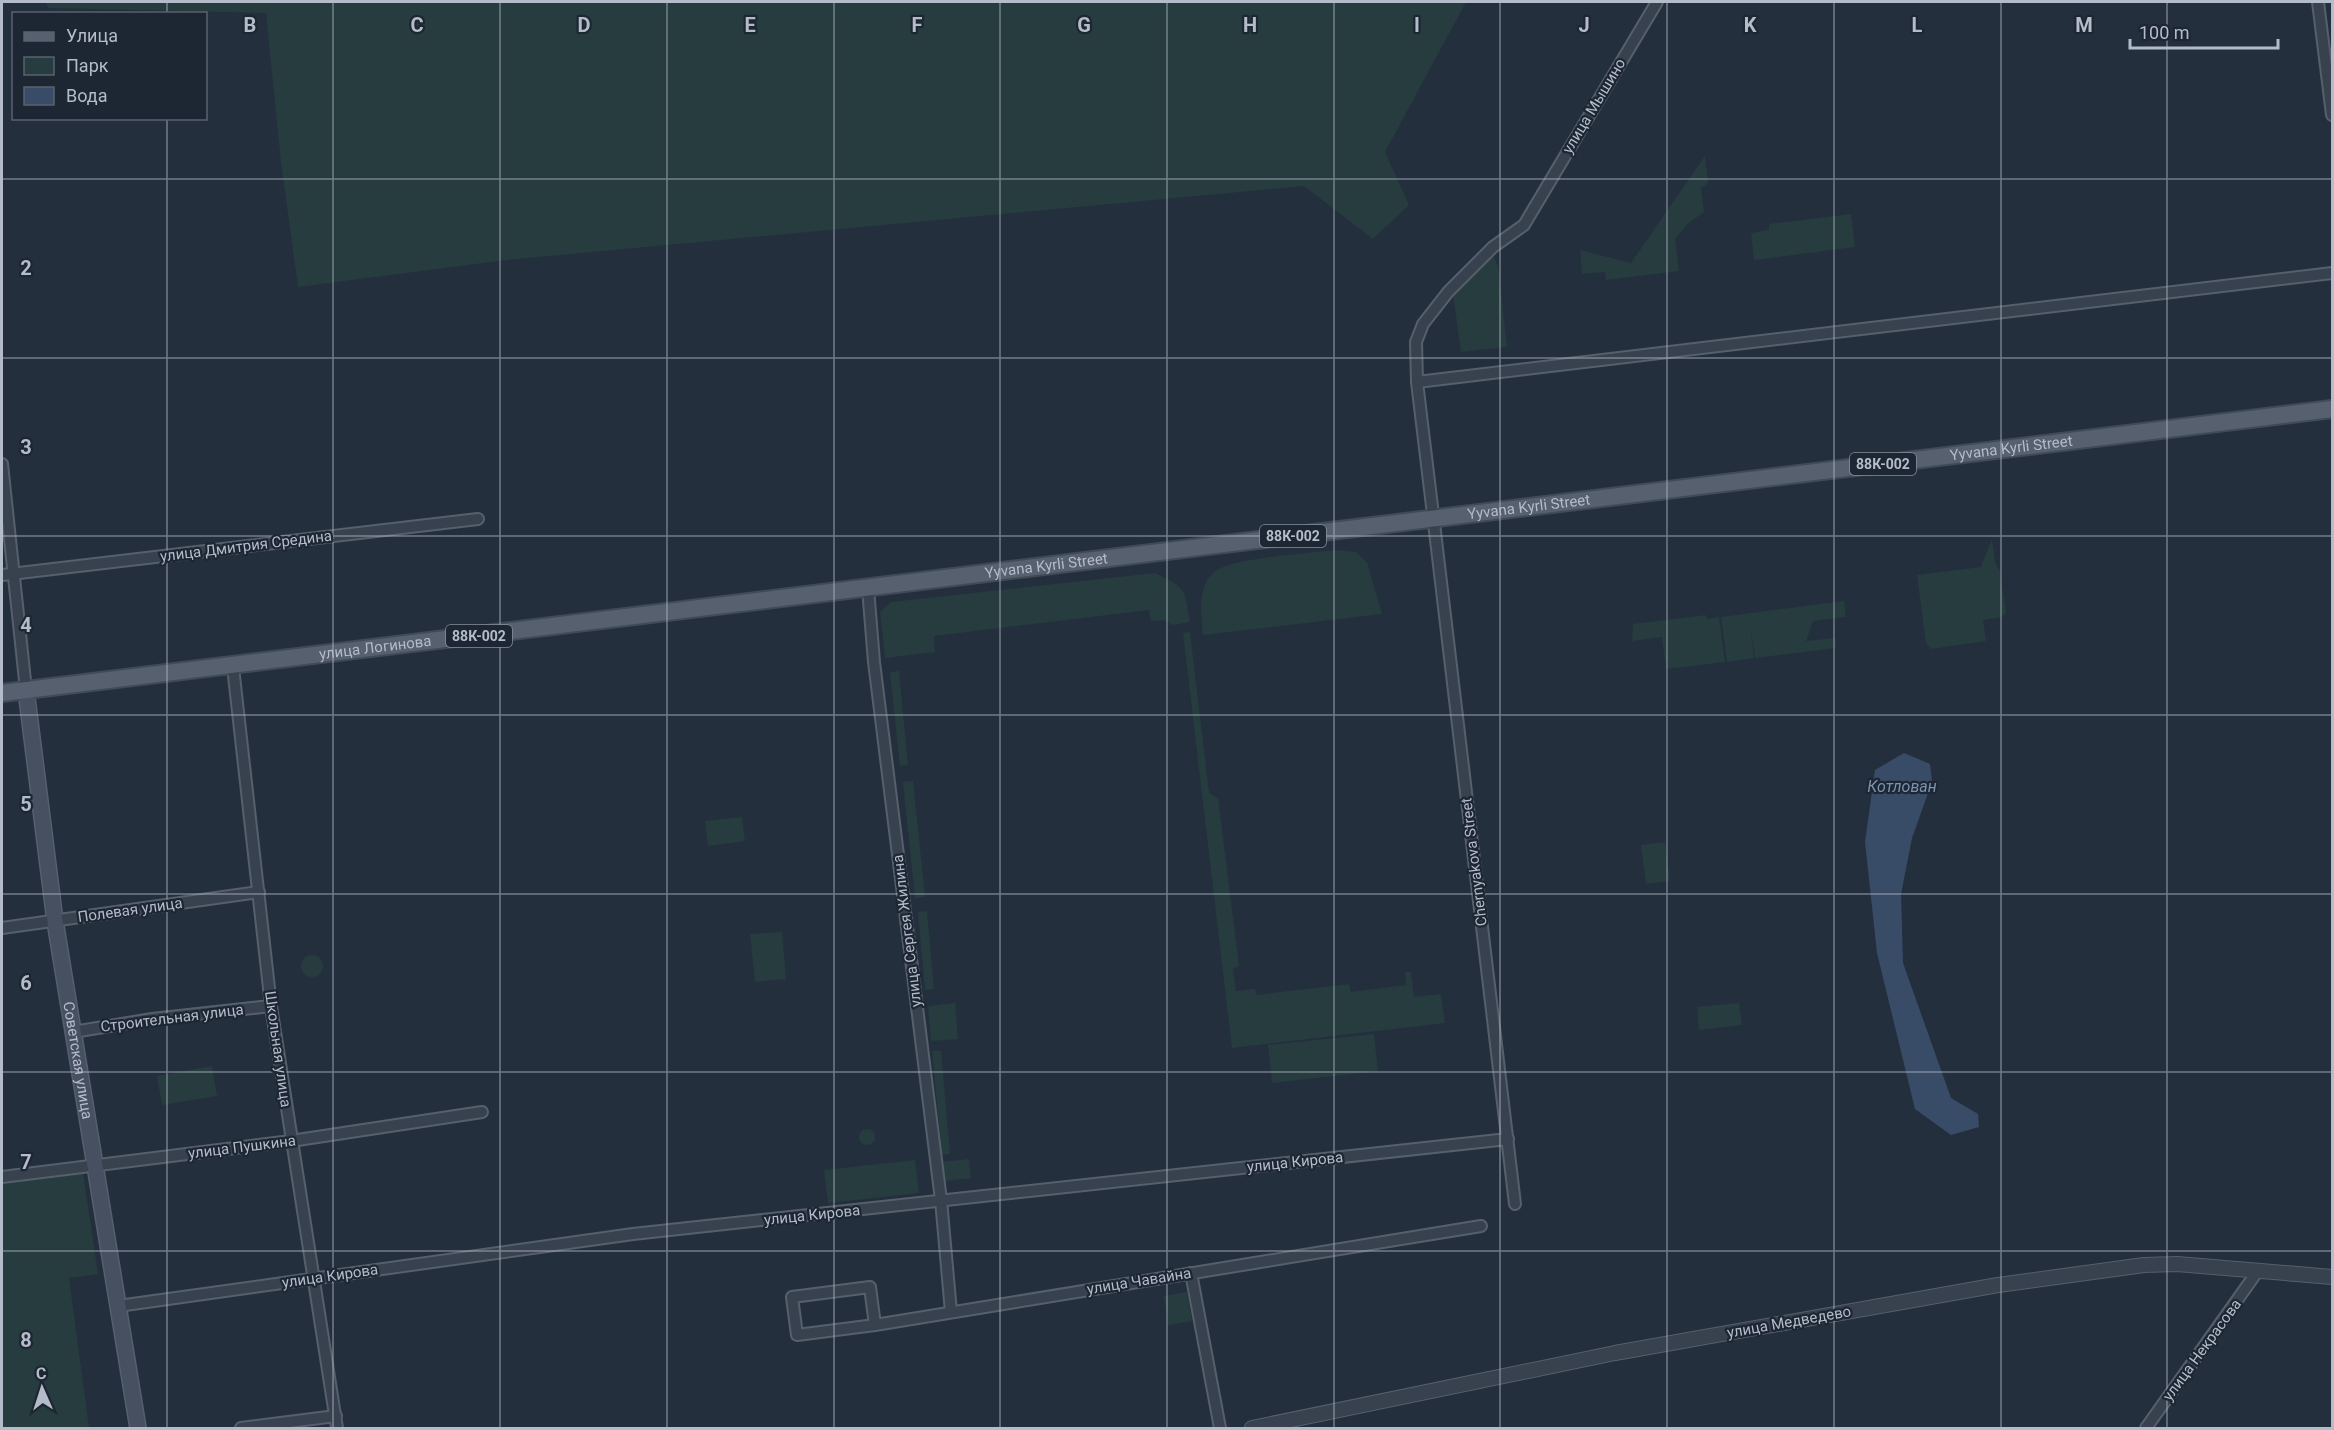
<svg xmlns="http://www.w3.org/2000/svg" width="2334" height="1430" viewBox="0 0 2334 1430" font-family="Roboto,sans-serif">
  <style>
    .green { fill: #263c3f }
    .water { fill: #394c67 }
    .lines { fill: none; stroke-linecap: round; stroke-linejoin: round }
    .minor-casing { stroke: #565f6c; stroke-width: 14 }
    .tertiary-casing { stroke: #565f6c; stroke-width: 16 }
    .secondary-casing { stroke: #565f6c; stroke-width: 18 }
    .primary-casing { stroke: #414a57; stroke-width: 20 }
    .minor { stroke: #38414e; stroke-width: 10 }
    .tertiary { stroke: #38414e; stroke-width: 14 }
    .secondary { stroke: #465061; stroke-width: 15 }
    .primary { stroke: #56606e; stroke-width: 16 }
    .grid { fill: none; stroke: #b4bcc9; stroke-width: 1.5; stroke-opacity: 0.55 }
    .labels { text-anchor: middle; stroke-width: 4.5; stroke-linejoin: round; paint-order: stroke }
    .shield { fill: #1d2633; stroke: #878f9c; stroke-width: 1.5 }
    .shield-label { font-size: 14px; font-weight: bold; fill: #b4bcc9 }
    .street-label { font-size: 15px; fill: #b4bcc9; stroke: #1d2633 }
    .water-label { font-size: 16px; font-style: italic; fill: #7c92b1; stroke: #1d2633 }
    .grid-label { font-size: 20px; text-anchor: middle; font-weight: bold; fill: #b4bcc9; stroke: #1d2633; stroke-width: 4.5; stroke-linejoin: round; paint-order: stroke }
  </style>
  <rect width="100%" height="100%" fill="#242f3e"/>
  <g class="green">
    <path d="M46,2H1466L1385,152L1409,205L1373,239L1304,186L506,260L298,287L281,162L266,13L48,8Z"/>
    <path d="M1705,156L1708,183L1701,188L1704,212L1687,224L1675,239L1679,271L1606,280L1605,272L1582,274L1580,250L1631,263Z"/>
    <path d="M1851,214L1855,247L1754,260L1751,233L1769,230V224Z"/>
    <path d="M1494,257L1498,266L1507,347L1461,352L1453,294L1488,258Z"/>
    <path d="M1992,539L1995,562L2000,572L2006,613L2002,617L1983,620L1986,641L1931,649L1926,643L1917,575L1981,567Z"/>
    <path d="M1336,550L1356,552L1367,562L1382,614L1203,635C1201,615 1197,589 1213,573C1227,558 1312,553 1336,550Z"/>
    <path d="M1155,573C1187,588 1184,588 1190,622L1172,625L1164,620L1151,621L1149,610L934,636L935,652L885,658L880,612L891,602Z"/>
    <path d="M1844,601L1846,617L1813,621L1806,641L1835,638L1836,648L1755,658L1750,625L1754,658L1727,662L1721,617Z"/>
    <path d="M1706,615L1707,619L1719,617L1725,662L1666,669L1662,637L1632,641L1633,624Z"/>
    <path d="M1190,632L1209,793L1218,798L1239,966L1233,969L1236,991L1255,989L1256,995L1349,984L1351,992L1406,985L1405,972H1411L1414,997L1441,994L1445,1023L1232,1048L1183,633Z"/>
    <path d="M899,671L908,765L900,766L890,672Z"/>
    <path d="M913,781L925,897L915,898L903,782Z"/>
    <path d="M742,817L745,841L708,846L705,821Z"/>
    <path d="M1665,842L1670,881L1646,884L1641,845Z"/>
    <path d="M927,911L934,989L925,990L918,912Z"/>
    <path d="M782,932L786,979L755,982L750,934Z"/>
    <circle cx="312" cy="966" r="11"/>
    <path d="M955,1003L958,1039L931,1041L928,1006Z"/>
    <path d="M1739,1003L1742,1025L1699,1030L1697,1007Z"/>
    <path d="M1374,1034L1378,1071L1272,1083L1268,1045Z"/>
    <path d="M932,1051H941L950,1154L942,1155Z"/>
    <path d="M212,1066L217,1096L162,1105L157,1076Z"/>
    <circle cx="867" cy="1137" r="8"/>
    <path d="M969,1159L971,1178L944,1181L942,1162Z"/>
    <path d="M915,1160L919,1193L828,1203L824,1170Z"/>
    <path d="M83,1172L98,1274L69,1278L89,1428H2V1183Z"/>
    <path d="M1187,1292L1192,1321L1168,1325L1164,1296Z"/>
  </g>
  <path class="water" d="M1904,753L1930,764L1932,782L1912,838L1901,894L1903,963L1951,1098L1978,1114L1979,1127L1951,1135L1915,1109L1877,953L1865,842L1875,770Z"/>
  <g class="lines">
    <defs>
      <g id="minor">
        <path d="M2318,2L2332,115"/>
        <path d="M1417,382L2332,273"/>
        <path d="M2,464L26,690"/>
        <path d="M2,575L478,519"/>
        <path d="M868,588L874,662L941,1200L951,1312"/>
        <path d="M233,667L271,1006L337,1428"/>
        <path d="M2,928L259,892"/>
        <path d="M73,1032L152,1019L271,1006"/>
        <path d="M2,1177L291,1141L482,1112"/>
        <path d="M1515,1204L1431,498L1417,382L1416,342L1423,324L1448,292L1493,247L1524,225L1657,2"/>
        <path d="M1191,1273L1220,1428"/>
        <path d="M118,1306L633,1234L1508,1139"/>
        <path d="M875,1325L870,1287L792,1297L797,1335L875,1325L1481,1226"/>
        <path d="M241,1428L336,1416"/>
        <path d="M2146,1428L2257,1272"/>
      </g>
      <path id="tertiary" d="M1252,1428L1615,1353L1998,1285L2144,1265L2177,1264L2332,1277"/>
      <g id="secondary">
        <path id="s1" d="M26,690L55,921L138,1428"/>
      </g>
      <g id="primary">
        <path id="s2" d="M2,693L2332,409"/>
      </g>
    </defs>
    <use href="#minor" class="minor-casing"/>
    <use href="#tertiary" class="tertiary-casing"/>
    <use href="#secondary" class="secondary-casing"/>
    <use href="#primary" class="primary-casing"/>
    <use href="#minor" class="minor"/>
    <use href="#tertiary" class="tertiary"/>
    <use href="#secondary" class="secondary"/>
    <use href="#primary" class="primary"/>
  </g>
  <path class="grid" d="M167,2V14M333,2V1428M500,2V1428M667,2V1428M834,2V1428M1000,2V1428M1167,2V1428M1334,2V1428M1500,2V1428M1667,2V1428M1834,2V1428M2001,2V1428M2167,2V1428M167,118V1428M2,179H2332M2,358H2332M2,536H2332M2,715H2332M2,894H2332M2,1072H2332M2,1251H2332"/>
  <g class="labels">
    <g class="shield">
      <rect x="1850" y="453" width="66" height="22" rx="4.5"/>
      <rect x="1260" y="525" width="66" height="22" rx="4.5"/>
      <rect x="446" y="625" width="66" height="22" rx="4.5"/>
    </g>
    <g class="shield-label">
      <text x="1883" y="469">88К-002</text>
      <text x="1293" y="541">88К-002</text>
      <text x="479" y="641">88К-002</text>
    </g>
    <g class="street-label">
      <text transform="translate(1594 106) rotate(-59)" y="5">улица Мышино</text>
      <text dy="5" stroke="none"><textPath href="#s2" startOffset="2024">Yyvana Kyrli Street</textPath></text>
      <text dy="5" stroke="none"><textPath href="#s2" startOffset="1538">Yyvana Kyrli Street</textPath></text>
      <text transform="translate(246 546) rotate(-7)" y="5">улица Дмитрия Средина</text>
      <text dy="5" stroke="none"><textPath href="#s2" startOffset="1052">Yyvana Kyrli Street</textPath></text>
      <text dy="5" stroke="none"><textPath href="#s2" startOffset="376">улица Логинова</textPath></text>
      <text transform="translate(1474 862) rotate(-97)" y="5">Chernyakova Street</text>
      <text transform="translate(130 910) rotate(-8)" y="5">Полевая улица</text>
      <text transform="translate(907 931) rotate(-97)" y="5">улица Сергея Жилина</text>
      <text transform="translate(172 1018) rotate(-7)" y="5">Строительная улица</text>
      <text transform="translate(278 1049) rotate(82)" y="5">Школьная улица</text>
      <text dy="5" stroke="none"><textPath href="#s1" startOffset="374">Советская улица</textPath></text>
      <text transform="translate(242 1147) rotate(-7)" y="5">улица Пушкина</text>
      <text transform="translate(1295 1162) rotate(-6)" y="5">улица Кирова</text>
      <text transform="translate(812 1215) rotate(-6)" y="5">улица Кирова</text>
      <text transform="translate(330 1276) rotate(-8)" y="5">улица Кирова</text>
      <text transform="translate(1139 1281) rotate(-9)" y="5">улица Чавайна</text>
      <text transform="translate(1789 1322) rotate(-10)" y="5">улица Медведево</text>
      <text transform="translate(2202 1350) rotate(-54)" y="5">улица Некрасова</text>
    </g>
    <g class="water-label">
      <text x="1902" y="792">Котлован</text>
    </g>
  </g>
  <g class="grid-label">
    <text x="250" y="32">B</text>
    <text x="417" y="32">C</text>
    <text x="584" y="32">D</text>
    <text x="750" y="32">E</text>
    <text x="917" y="32">F</text>
    <text x="1084" y="32">G</text>
    <text x="1250" y="32">H</text>
    <text x="1417" y="32">I</text>
    <text x="1584" y="32">J</text>
    <text x="1750" y="32">K</text>
    <text x="1917" y="32">L</text>
    <text x="2084" y="32">M</text>
    <text x="26" y="275">2</text>
    <text x="26" y="454">3</text>
    <text x="26" y="632">4</text>
    <text x="26" y="811">5</text>
    <text x="26" y="990">6</text>
    <text x="26" y="1169">7</text>
    <text x="26" y="1347">8</text>
  </g>
  <rect width="2334" height="1430" fill="none" stroke="#b4bcc9" stroke-width="6"/>
  <rect x="12" y="12" width="195" height="108" fill="#1d2633" stroke="#59626f" stroke-width="1.5"/>
  <rect x="24" y="32" width="30" height="9" fill="#56606e" stroke="#59626f" stroke-width="1.5"/>
  <text x="66" y="42" font-size="18" fill="#b4bcc9">Улица</text>
  <rect x="24" y="57" width="30" height="18" fill="#263c3f" stroke="#59626f" stroke-width="1.5"/>
  <text x="66" y="72" font-size="18" fill="#b4bcc9">Парк</text>
  <rect x="24" y="87" width="30" height="18" fill="#394c67" stroke="#59626f" stroke-width="1.5"/>
  <text x="66" y="102" font-size="18" fill="#b4bcc9">Вода</text>
  <g transform="translate(42 1388) rotate(357)" stroke="#1d2633" stroke-width="4.5" paint-order="stroke">
  <path d="M0-4.5L10 22L0 15L-10 22Z" fill="#b4bcc9"/>
  <text y="-9" font-size="16" font-weight="bold" text-anchor="middle" fill="#b4bcc9">С</text>
  </g>
  <path d="M2130 39v9h148v-9" fill="none" stroke="#b4bcc9" stroke-width="3"/>
  <text x="2139" y="39" font-size="18" fill="#b4bcc9" stroke="#1d2633" stroke-width="4.5" paint-order="stroke">100 m</text>
</svg>
